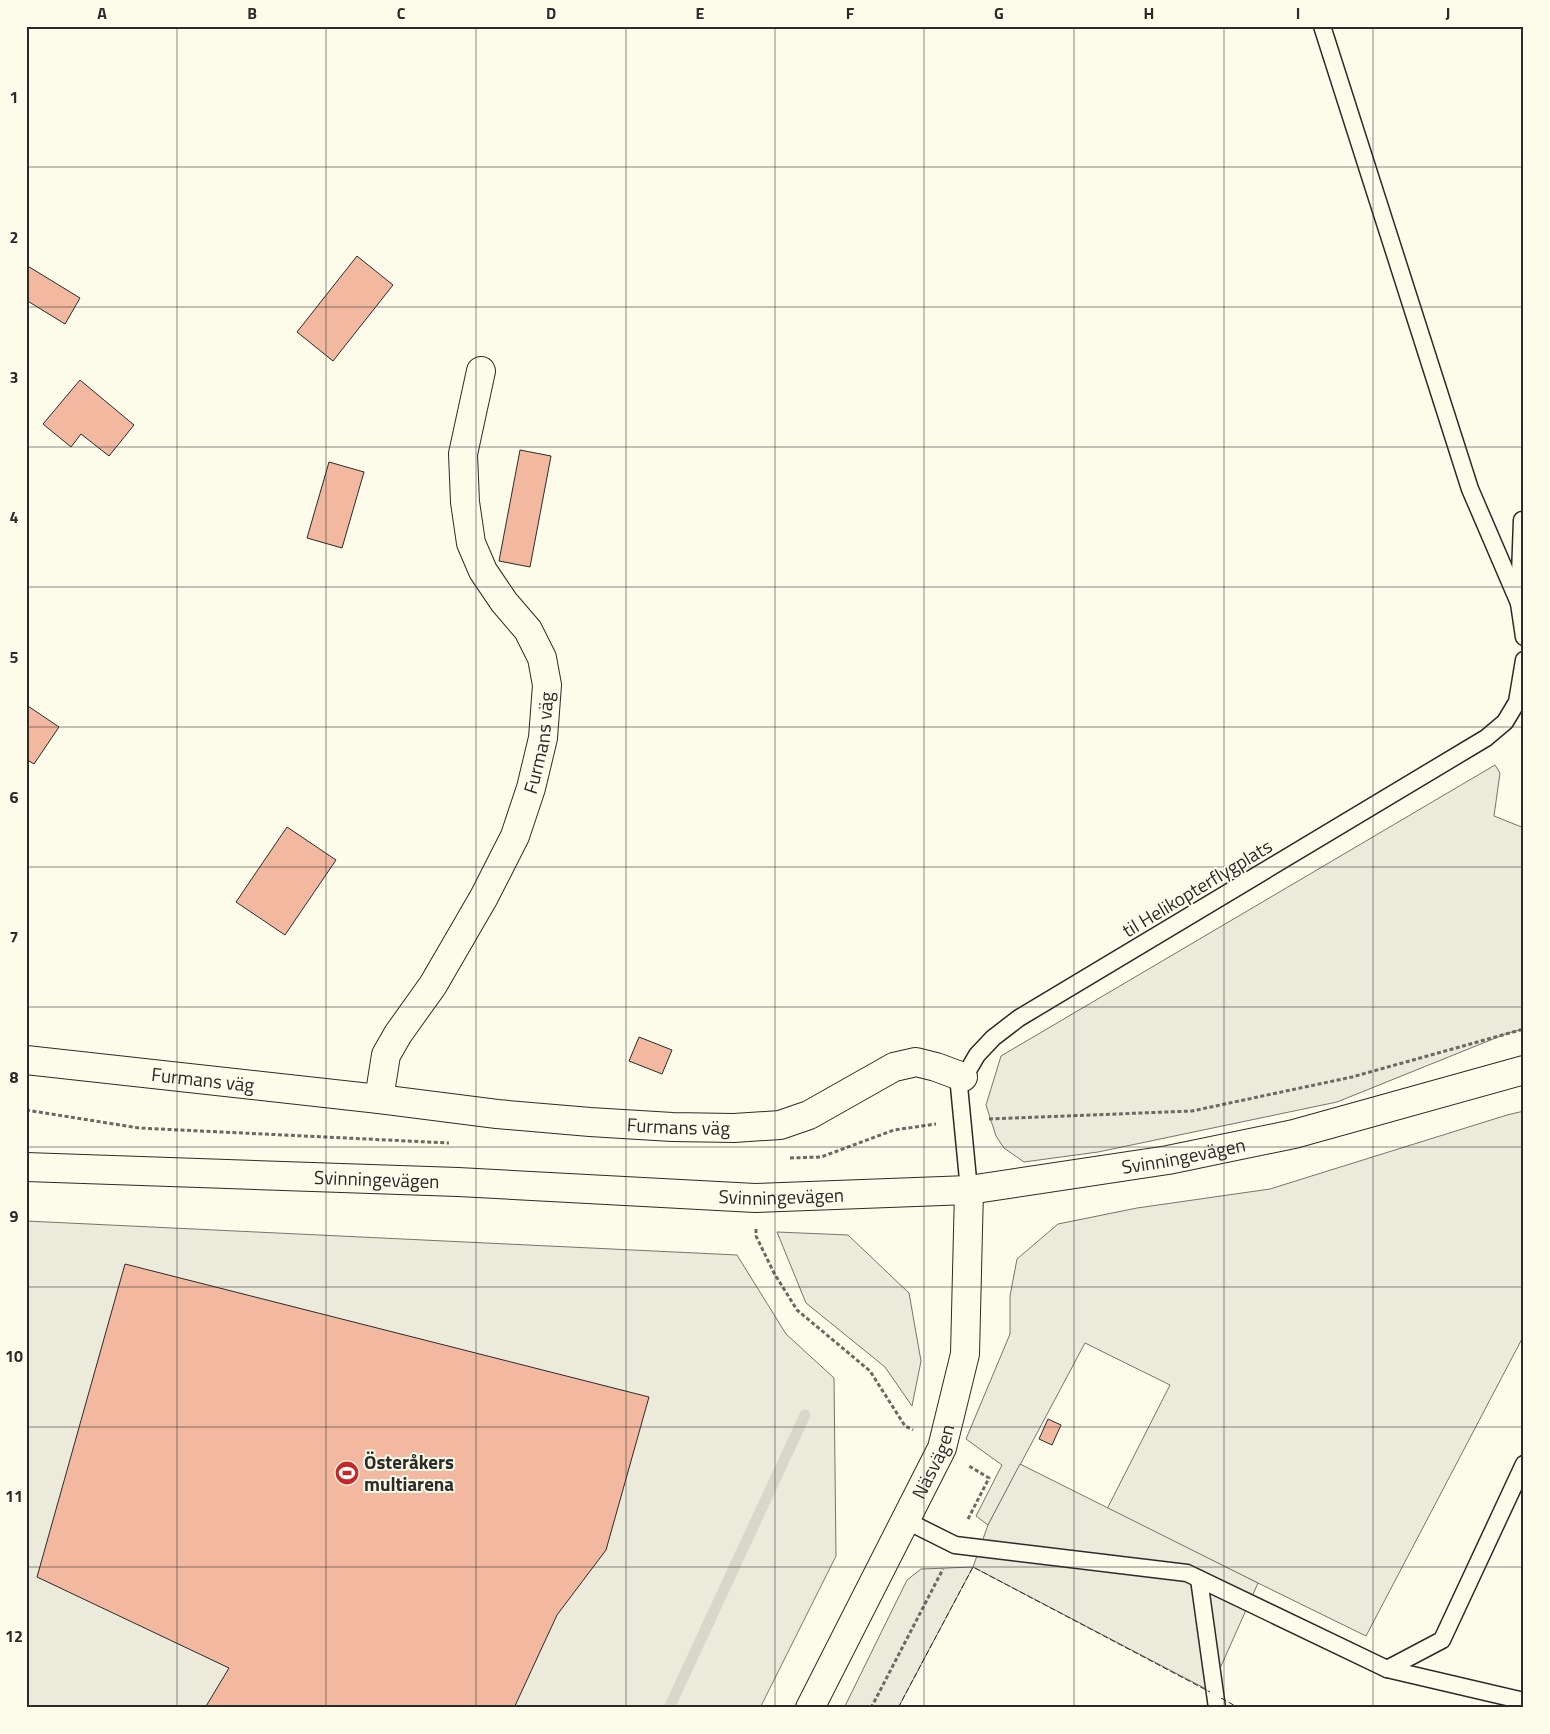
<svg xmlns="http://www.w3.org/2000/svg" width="1550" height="1734" viewBox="0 0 1550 1734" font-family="'Titillium Web',sans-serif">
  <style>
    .green { fill: #ecebdb; stroke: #74746e }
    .parking { fill: #eceadb; stroke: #74746e }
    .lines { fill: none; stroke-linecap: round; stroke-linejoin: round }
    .stream { stroke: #d8d7c9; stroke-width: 11 }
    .building { fill: #f2b8a0; stroke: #2b2b2b }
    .service-casing { stroke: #2b2b2b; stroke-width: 19 }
    .minor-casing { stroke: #2b2b2b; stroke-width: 30 }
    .tertiary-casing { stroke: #2b2b2b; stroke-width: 30 }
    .secondary-casing { stroke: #2b2b2b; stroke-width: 30 }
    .path { stroke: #6a6964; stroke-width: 3; stroke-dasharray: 4 2.5; stroke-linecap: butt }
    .service { stroke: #fdfbea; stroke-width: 16 }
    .minor { stroke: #fdfbea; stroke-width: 28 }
    .tertiary { stroke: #fdfbea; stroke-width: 28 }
    .secondary { stroke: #fdfbea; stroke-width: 28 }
    .fence { stroke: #2b2b2b; stroke-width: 1; stroke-dasharray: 6 2.5; stroke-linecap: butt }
    .grid { fill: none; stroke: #2b2b2b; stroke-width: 1; stroke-opacity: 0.55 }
    .labels { text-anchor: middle; stroke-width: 4; stroke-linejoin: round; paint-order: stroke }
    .street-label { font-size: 19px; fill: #2b2b2b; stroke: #fdfbea }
    .poi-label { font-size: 19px; font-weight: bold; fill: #2b2b2b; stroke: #fdfbea; text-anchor: start }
    .neatline { fill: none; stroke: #2b2b2b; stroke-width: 2 }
    .grid-label { font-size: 16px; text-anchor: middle; font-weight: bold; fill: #2b2b2b }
  </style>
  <rect width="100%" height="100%" fill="#fdfbea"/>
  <g class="green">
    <path d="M1495,765L1500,773L1494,816L1524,828V1029L1508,1033L1337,1102L1098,1152L1024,1162L1004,1148L996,1136L986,1105L1001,1056Z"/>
    <path d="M1524,1111V1335L1366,1636L1107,1509L1170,1385L1085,1343L988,1525L976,1516L1002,1465L966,1439L1010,1334V1296L1017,1259L1058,1224L1137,1208L1270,1189L1507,1115Z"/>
    <path d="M26,1221L737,1255L786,1334L834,1378L836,1556L760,1708H26Z"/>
    <path d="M777,1232L848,1235L909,1293L921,1361L912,1406L885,1367L806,1303Z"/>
    <path d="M973,1567L898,1708H844L907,1580L921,1569Z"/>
  </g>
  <path class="parking" d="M1020,1464L1258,1583L1210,1691L973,1567L988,1525Z"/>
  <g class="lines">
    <path class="stream" d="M669,1708L805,1415"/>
  </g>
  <g class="building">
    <path d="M357,256L393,285L333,361L297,332Z"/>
    <path d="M26,265L80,298L65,324L26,300Z"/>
    <path d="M80,380L134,425L109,456L81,434L71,447L43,424Z"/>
    <path d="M520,450L551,456L530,567L499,561Z"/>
    <path d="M329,462L364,472L342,548L307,538Z"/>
    <path d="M28,706L59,727L34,764L26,759V708Z"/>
    <path d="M287,827L336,860L285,935L236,902Z"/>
    <path d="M639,1037L672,1050L662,1074L629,1061Z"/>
    <path d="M125,1264L649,1397L606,1550L557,1615L514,1708H205L229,1668L37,1577Z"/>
    <path d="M1048,1419L1061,1425L1052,1445L1039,1439Z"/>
  </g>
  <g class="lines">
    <defs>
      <g id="service">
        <path d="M1322,26L1470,489L1519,603"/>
        <path d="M1522,520L1519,603L1524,637"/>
        <path d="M969,1190L959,1086L977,1055L993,1038L1019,1018L1486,738L1505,722L1517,702L1524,660"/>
        <path d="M905,1520L955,1545L1187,1573L1387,1669L1524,1701"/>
        <path d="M1199,1579L1217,1708"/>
        <path d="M1387,1669L1442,1640L1524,1464"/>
      </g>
      <g id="minor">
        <path id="s1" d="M26,1060L379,1099L497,1114L590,1122L672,1127L734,1128L780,1125L809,1115L894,1067L916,1062L936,1067L963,1077"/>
        <path id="s2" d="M379,1099L386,1055L398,1034L433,985L484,897L515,836L531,788L543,738L547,685L542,658L528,630L504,602L483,571L471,543L465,502L463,454L481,371"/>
      </g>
      <g id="tertiary">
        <path id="s3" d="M810,1708L942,1448L965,1354L969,1190"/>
      </g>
      <g id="secondary">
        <path id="s4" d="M26,1167L458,1182L755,1198L969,1190L1168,1160L1294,1134L1524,1070"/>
      </g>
    </defs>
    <use href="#service" class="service-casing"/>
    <use href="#minor" class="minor-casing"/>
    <use href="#tertiary" class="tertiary-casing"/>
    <use href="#secondary" class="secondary-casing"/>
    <g class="path">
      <path d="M26,1110L139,1128L449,1143"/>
      <path d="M989,1119L1192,1111L1352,1077L1524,1029"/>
      <path d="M790,1158L821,1157L894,1130L936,1124"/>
      <path d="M756,1229V1236L774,1273L797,1310L870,1371L905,1426L913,1430"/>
      <path d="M968,1519L989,1478L969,1466"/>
      <path d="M871,1708L943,1569"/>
    </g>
    <use href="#service" class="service"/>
    <use href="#minor" class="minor"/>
    <use href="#tertiary" class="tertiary"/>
    <use href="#secondary" class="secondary"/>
    <g class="fence">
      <path d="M1221,1698L1239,1708"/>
      <path d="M898,1708L973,1567L1210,1692"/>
    </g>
  </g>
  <path class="grid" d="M177,26V1708M326,26V1708M476,26V1708M626,26V1708M775,26V1708M924,26V1708M1074,26V1708M1224,26V1708M1373,26V1708M26,167H1524M26,307H1524M26,447H1524M26,587H1524M26,727H1524M26,867H1524M26,1007H1524M26,1147H1524M26,1287H1524M26,1427H1524M26,1567H1524"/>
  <defs>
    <symbol id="stadium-disc" viewBox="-11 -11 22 22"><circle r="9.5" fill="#c62828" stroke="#fdfbea"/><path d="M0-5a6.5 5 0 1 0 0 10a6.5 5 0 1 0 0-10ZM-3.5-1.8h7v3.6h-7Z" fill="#fff"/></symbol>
  </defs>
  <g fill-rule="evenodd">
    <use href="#stadium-disc" x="333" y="1459" width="28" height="28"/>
  </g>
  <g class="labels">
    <g class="street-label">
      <text dy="7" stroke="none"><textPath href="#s2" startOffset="396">Furmans väg</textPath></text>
      <text transform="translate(1197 888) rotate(-31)" y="7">til Helikopterflygplats</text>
      <text dy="7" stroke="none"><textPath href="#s1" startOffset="178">Furmans väg</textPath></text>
      <text dy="7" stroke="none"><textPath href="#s1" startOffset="656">Furmans väg</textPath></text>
      <text dy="7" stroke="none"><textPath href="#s4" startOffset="1161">Svinningevägen</textPath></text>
      <text dy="7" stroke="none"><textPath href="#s4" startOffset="351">Svinningevägen</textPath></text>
      <text dy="7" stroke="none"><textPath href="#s4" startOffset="756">Svinningevägen</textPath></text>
      <text dy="7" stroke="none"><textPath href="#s3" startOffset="276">Näsvägen</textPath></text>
    </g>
    <g class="poi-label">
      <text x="364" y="1469">Österåkers<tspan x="364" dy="22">multiarena</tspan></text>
    </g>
  </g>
  <rect width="1550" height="1734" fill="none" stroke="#fdfbea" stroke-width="55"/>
  <rect x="28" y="28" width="1494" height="1678" class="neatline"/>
  <g class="grid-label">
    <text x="102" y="19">A</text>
    <text x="252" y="19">B</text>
    <text x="401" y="19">C</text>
    <text x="551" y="19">D</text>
    <text x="700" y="19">E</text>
    <text x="850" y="19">F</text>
    <text x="999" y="19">G</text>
    <text x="1149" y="19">H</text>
    <text x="1298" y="19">I</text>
    <text x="1448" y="19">J</text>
    <text x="14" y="103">1</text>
    <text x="14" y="243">2</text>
    <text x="14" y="383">3</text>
    <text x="14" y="523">4</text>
    <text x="14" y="663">5</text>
    <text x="14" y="803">6</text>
    <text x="14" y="943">7</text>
    <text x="14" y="1083">8</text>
    <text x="14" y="1222">9</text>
    <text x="14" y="1362">10</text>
    <text x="14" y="1502">11</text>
    <text x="14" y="1642">12</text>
  </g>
</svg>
